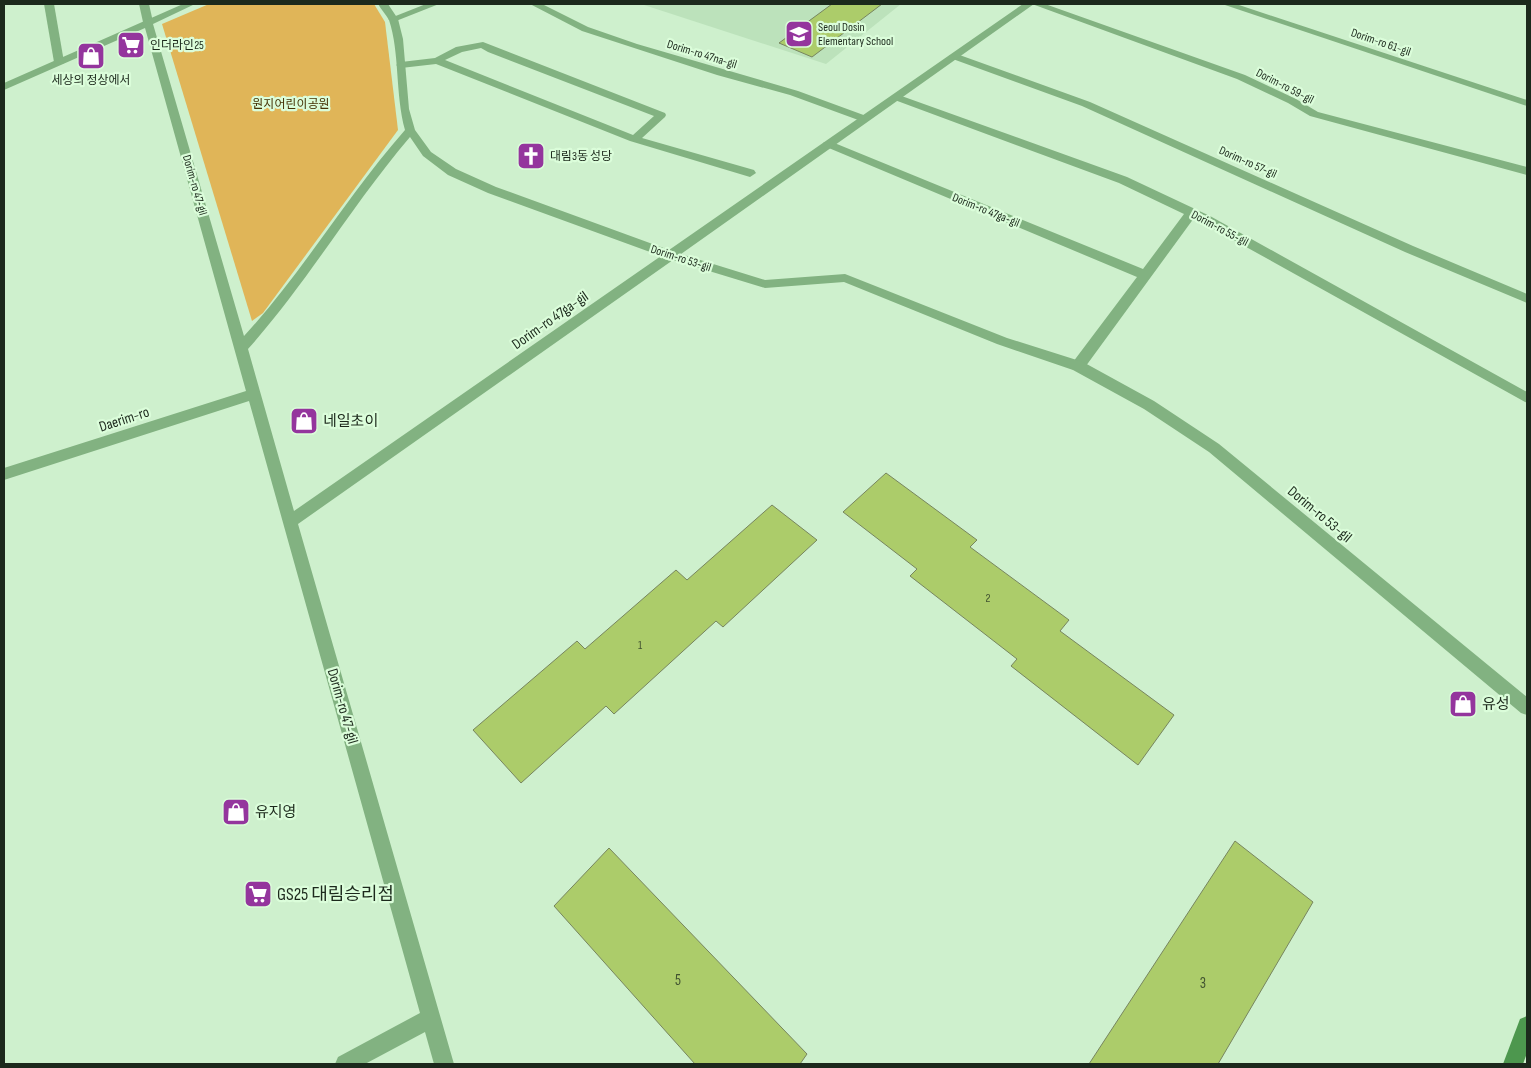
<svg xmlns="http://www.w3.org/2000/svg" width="1531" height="1068" viewBox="0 0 1531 1068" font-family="'Sofia Sans Condensed','Noto Sans KR',sans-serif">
	<rect width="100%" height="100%" fill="#cef0cd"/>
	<polygon fill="#bce2bb" points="641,4 901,4 826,64"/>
	<polygon fill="#e0b558" points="209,4 374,4 385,22 398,130 263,313 252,321 162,24"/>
	<g fill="#accc6a" stroke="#77855f">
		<polygon points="832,4 882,4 812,57 779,43"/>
		<polygon points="886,473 977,540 970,547 1069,620 1060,631 1174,715 1138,765 1011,666 1017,659 910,576 917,569 843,512"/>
		<polygon points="772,505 817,540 723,627 716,621 614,714 606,706 521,783 473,730 577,641 585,649 676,570 687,580"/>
		<polygon points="1235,841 1313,902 1218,1064 1089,1064"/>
		<polygon points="609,848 807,1054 800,1064 695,1064 554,906"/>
	</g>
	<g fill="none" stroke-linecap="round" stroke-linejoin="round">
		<g fill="#82b281" fill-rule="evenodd">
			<polygon points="44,4 54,4 64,62 63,64 55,64 54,62"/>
			<polygon points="139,4 149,4 153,22 151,24 145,24 143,22"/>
			<polygon points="426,4 439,4 396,21 393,22 388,19"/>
			<polygon points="530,4 542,4 588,27 637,44 798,91 869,117 870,119 865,122 861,121 790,95 717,75 582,31"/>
			<polygon points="1032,4 1045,4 1245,75 1296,99 1318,112 1527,167 1527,175 1310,116 1288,103 1237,79"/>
			<path d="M483,42L665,113L666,115L665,117L642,138L754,170L756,173L750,177L630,141L436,64L401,68L396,65L401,62L435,58L456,47ZM481,48L488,52L654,116L633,135L445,60L462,52Z"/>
			<polygon points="954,53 1090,102 1413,246 1527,294 1527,303 1405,252 1082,106 950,58 949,56"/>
			<polygon points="896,94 1127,177 1210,216 1527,392 1527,403 1194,218 1083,370 1073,370 1071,366 1073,362 1137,277 824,146 823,144 824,142 832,142 1143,269 1184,214 1119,183 892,99 891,97"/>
		</g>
		<g fill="#82b281" fill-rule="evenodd">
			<path d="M183,4H195L153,24L244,336C303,272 347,196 405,130C395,94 400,53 389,20C386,15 381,9 378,4H388L398,19L403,39L409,109L415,130L431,152L456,169L496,187L669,250L1023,4H1034L681,254L765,280L845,274L1007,338L1083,362L1154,401L1219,444L1527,697V715L1521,713L1209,452L1144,409L1073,370L997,344L844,282L765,288L673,260L298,524L454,1064H434L425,1032L365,1064H335L338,1057L420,1013L249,401L4,480V468L246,391L145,28L4,90V83ZM410,137L423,156L448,175L488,193L661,256L294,511L248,349C307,283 352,205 410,137Z"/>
			<polygon points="1222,4 1236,4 1527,100 1527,106"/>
		</g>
		<polygon fill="#4d974e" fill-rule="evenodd" points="1527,1016 1527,1053 1523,1064 1503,1064 1520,1019"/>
	</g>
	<defs>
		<symbol id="school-square" viewBox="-11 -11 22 22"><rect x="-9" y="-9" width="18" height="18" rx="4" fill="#94359d" stroke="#dbfdda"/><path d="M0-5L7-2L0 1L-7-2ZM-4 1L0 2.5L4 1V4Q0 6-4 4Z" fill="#fff"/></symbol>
		<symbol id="supermarket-square" viewBox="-11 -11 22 22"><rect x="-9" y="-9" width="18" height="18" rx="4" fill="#94359d" stroke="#dbfdda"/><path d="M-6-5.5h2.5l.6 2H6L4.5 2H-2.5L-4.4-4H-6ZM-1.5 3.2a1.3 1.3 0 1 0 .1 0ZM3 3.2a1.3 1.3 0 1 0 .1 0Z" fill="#fff"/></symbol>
		<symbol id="shop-square" viewBox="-11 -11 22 22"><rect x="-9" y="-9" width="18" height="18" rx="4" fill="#94359d" stroke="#dbfdda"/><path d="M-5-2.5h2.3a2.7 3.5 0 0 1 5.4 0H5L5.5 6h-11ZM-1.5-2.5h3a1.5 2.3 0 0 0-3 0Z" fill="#fff"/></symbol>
		<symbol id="church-square" viewBox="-11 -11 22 22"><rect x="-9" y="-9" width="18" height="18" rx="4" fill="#94359d" stroke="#dbfdda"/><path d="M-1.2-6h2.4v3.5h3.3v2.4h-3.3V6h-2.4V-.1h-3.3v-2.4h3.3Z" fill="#fff"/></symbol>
	</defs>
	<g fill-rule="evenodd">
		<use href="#school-square" x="783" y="18" width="32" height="32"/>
		<use href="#supermarket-square" x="115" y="29" width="32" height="32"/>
		<use href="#shop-square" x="75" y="40" width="32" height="32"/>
		<use href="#church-square" x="515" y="140" width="32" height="32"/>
		<use href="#shop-square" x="288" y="405" width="32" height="32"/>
		<use href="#shop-square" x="1447" y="688" width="32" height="32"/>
		<use href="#shop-square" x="220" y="796" width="32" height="32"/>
		<use href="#supermarket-square" x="242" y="878" width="32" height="32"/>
	</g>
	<g text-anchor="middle" stroke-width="4.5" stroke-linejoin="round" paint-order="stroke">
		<g font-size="12" fill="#1c291c" stroke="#dbfdda" text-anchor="start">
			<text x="818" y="31">Seoul Dosin<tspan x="818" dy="14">Elementary School</tspan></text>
			<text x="150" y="49">인더라인25</text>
			<text x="91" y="84" text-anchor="middle">세상의 정상에서</text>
			<text x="550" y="160">대림3동 성당</text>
		</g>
		<g font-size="12" fill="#1c291c" stroke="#dbfdda">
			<text transform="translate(1381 42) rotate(19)" y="4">Dorim-ro 61-gil</text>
			<text transform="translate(702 54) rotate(17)" y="4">Dorim-ro 47na-gil</text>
			<text transform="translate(1285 86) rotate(27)" y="4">Dorim-ro 59-gil</text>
			<text transform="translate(1248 162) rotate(24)" y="4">Dorim-ro 57-gil</text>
			<text transform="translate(195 185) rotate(74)" y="4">Dorim-ro 47-gil</text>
			<text transform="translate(986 210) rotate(22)" y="4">Dorim-ro 47ga-gil</text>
			<text transform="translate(1220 228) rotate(28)" y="4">Dorim-ro 55-gil</text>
			<text transform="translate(681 258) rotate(18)" y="4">Dorim-ro 53-gil</text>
		</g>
		<g font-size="12" fill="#453205" stroke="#dbfdda">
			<text x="291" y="108">원지어린이공원</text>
		</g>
		<g font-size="12" fill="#405230">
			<text x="988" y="602">2</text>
			<text x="640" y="649">1</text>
		</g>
		<g font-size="15" fill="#1c291c" stroke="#dbfdda">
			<text transform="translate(550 320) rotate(-35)" y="5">Dorim-ro 47ga-gil</text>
			<text transform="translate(124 419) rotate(-18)" y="5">Daerim-ro</text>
			<text transform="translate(1320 514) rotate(40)" y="5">Dorim-ro 53-gil</text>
			<text transform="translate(343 706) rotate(74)" y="5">Dorim-ro 47-gil</text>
		</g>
		<g font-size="15" fill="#1c291c" stroke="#dbfdda" text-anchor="start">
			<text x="323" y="426">네일초이</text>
			<text x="1482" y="709">유성</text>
			<text x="255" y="817">유지영</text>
		</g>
		<g font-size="15" fill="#405230">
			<text x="678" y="985">5</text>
			<text x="1203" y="988">3</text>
		</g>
		<g font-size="18" fill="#1c291c" stroke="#dbfdda" text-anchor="start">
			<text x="277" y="900">GS25 대림승리점</text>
		</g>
	</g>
	<rect width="1531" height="1068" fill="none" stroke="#1c291c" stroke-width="10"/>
</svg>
